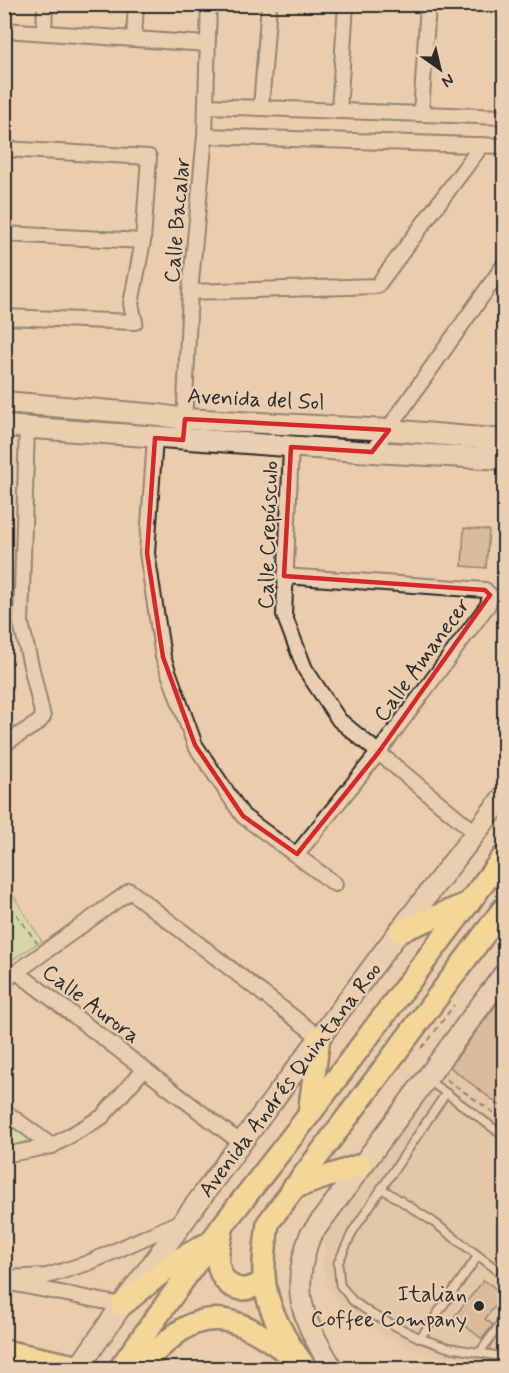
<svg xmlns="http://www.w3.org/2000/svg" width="509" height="1373" viewBox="0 0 509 1373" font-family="Mynerve,sans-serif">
	<rect width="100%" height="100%" fill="#ebcdad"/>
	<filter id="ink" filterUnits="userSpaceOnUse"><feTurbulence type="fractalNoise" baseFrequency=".0167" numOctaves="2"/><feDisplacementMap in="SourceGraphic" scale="12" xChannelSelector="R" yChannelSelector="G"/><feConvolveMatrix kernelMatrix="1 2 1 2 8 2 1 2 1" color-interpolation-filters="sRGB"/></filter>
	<g filter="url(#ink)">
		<polygon fill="#dcbe9f" points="504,989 504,1368 483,1368 408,1349 360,1321 340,1306 328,1289 323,1266 325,1235 375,1158"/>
		<g fill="#bde29c" stroke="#748664" stroke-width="1.5">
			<polygon points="4,881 42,941 5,964 4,964"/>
			<polygon points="4,1120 31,1140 5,1148"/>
		</g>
		<g fill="#c5a585" stroke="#2b2b2b" stroke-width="1.5">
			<polygon points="464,528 489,530 486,568 462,566"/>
			<polygon points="504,994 504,1109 450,1067"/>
			<polygon points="484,1280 504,1295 485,1319 493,1325 482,1339 454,1317"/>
		</g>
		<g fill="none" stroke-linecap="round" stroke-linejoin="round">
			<defs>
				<g id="lane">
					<polyline points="429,1081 446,1093"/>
					<polyline points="504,1136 446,1093 353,1231 338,1263 340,1285 353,1301 373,1315 420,1338 446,1347 504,1357"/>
					<polyline points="381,1188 432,1221 504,1275"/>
					<polyline points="420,1338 478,1256"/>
					<polyline points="480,1352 504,1319"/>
				</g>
				<g id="street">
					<polyline points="4,30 207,44"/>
					<polyline points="44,32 45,4"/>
					<polyline points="134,39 136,4"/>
					<polyline points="206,106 504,117"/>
					<polyline points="261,108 269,4"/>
					<polyline points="339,111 346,4"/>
					<polyline points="421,114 428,4"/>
					<polyline points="205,136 504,146"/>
					<polyline points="4,149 149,157 143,241 131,304 135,322 4,317"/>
					<polyline points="4,234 143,241"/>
					<polyline points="190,292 377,286 482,145"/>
					<polyline points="184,426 190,292 205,136 209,4"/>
					<polyline points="155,438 147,553 163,657 195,745 243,816 335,884"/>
					<polyline points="291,447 284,615 305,669 339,720 477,834"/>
					<polyline points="372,452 504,265"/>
					<polyline points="284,576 485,590 490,595 488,605 378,753 297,854"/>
					<polyline points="4,744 38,723 43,717 21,623 27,427"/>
					<polyline points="18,973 241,1143"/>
					<polyline points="4,981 130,891 319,1037"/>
					<polyline points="4,1111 52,1146"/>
					<polyline points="4,1155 52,1146 102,1117 144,1069"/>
					<polyline points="4,1278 47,1276 88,1263 182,1221"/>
					<polyline points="10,1283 122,1305"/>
				</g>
				<g id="secondary">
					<polyline points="4,402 159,415 185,419 389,430 504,440"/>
					<polyline points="4,426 372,452 504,459"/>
					<polyline points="79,1367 122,1305 241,1143 395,937 504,796"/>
					<path d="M332,1368C303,1319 289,1293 310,1236L504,974"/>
				</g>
				<g id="primary">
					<polyline points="400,931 469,903"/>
					<polyline points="309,1114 319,1037"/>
					<polyline points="293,1188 361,1165"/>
					<path d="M222,1229C221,1239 216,1253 218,1263C222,1289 245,1297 264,1280"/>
					<polyline points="122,1305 176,1261 205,1245"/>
					<polyline points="4,1351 86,1368"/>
					<polyline points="120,1368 223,1225 309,1115 504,856"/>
					<path d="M133,1368C152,1358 166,1339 185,1328C225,1304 263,1336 295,1358"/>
					<path d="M306,1368C287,1344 265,1307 264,1275C263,1258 266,1240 268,1223L504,908"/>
				</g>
			</defs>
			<use href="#lane" stroke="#2b2b2b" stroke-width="11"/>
			<use href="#street" stroke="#2b2b2b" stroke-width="18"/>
			<use href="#secondary" stroke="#2b2b2b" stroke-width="24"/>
			<use href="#primary" stroke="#2b2b2b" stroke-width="26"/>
			<g stroke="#2b2b2b" stroke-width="2" stroke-dasharray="6 4.5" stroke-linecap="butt">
				<polyline points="4,897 37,943"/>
				<polyline points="4,911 9,904"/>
				<polyline points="421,1048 428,1041 454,1005"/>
				<polyline points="446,1079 504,1120"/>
			</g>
			<use href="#lane" stroke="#ebcfb2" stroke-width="7"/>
			<use href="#street" stroke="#ebcfb2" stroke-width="14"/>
			<use href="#secondary" stroke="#ebcfb2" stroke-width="20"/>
			<use href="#primary" stroke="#fedf80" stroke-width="21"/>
		</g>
	</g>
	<path d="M0 0H509V1373H0ZM185,419L389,430L372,452L291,447L284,576L485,590L490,595L378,753L297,854L243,816L195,745L163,657L147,553L155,438L183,440Z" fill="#ebcdad" fill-opacity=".55" fill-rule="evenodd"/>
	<path fill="none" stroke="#d62828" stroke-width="4.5" stroke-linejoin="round" d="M185,419L389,430L372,452L291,447L284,576L485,590L490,595L378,753L297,854L243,816L195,745L163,657L147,553L155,438L183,440Z"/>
	<circle fill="#2b2b2b" stroke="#ebcfb2" stroke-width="2" cx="479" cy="1306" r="6"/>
	<g text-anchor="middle" stroke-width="4.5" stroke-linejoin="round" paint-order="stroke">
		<g font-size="22" fill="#2b2b2b" stroke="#ebcfb2">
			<text transform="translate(176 220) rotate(-85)" y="8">Calle Bacalar</text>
			<text transform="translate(256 398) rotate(3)" y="8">Avenida del Sol</text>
			<text transform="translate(267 535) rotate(-88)" y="8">Calle Crepúsculo</text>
			<text transform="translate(421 659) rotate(-54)" y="8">Calle Amanecer</text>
			<text transform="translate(92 1003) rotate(37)" y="8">Calle Aurora</text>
			<text transform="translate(289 1079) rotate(-53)" y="8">Avenida Andrés Quintana Roo</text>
		</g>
		<g font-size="22" fill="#2b2b2b" stroke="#ebcfb2" text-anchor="end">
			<text x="467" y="1301">Italian<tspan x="467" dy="25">Coffee Company</tspan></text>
		</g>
	</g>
	<rect width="509" height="1373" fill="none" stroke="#ebcfb2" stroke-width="24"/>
	<rect x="12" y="12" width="485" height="1349" fill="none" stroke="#2b2b2b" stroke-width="2" filter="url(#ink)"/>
	<g transform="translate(440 69) rotate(146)" stroke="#ebcfb2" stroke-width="4.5" paint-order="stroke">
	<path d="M0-4.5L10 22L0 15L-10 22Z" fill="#2b2b2b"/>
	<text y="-9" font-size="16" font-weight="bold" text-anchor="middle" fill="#2b2b2b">N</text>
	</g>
</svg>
